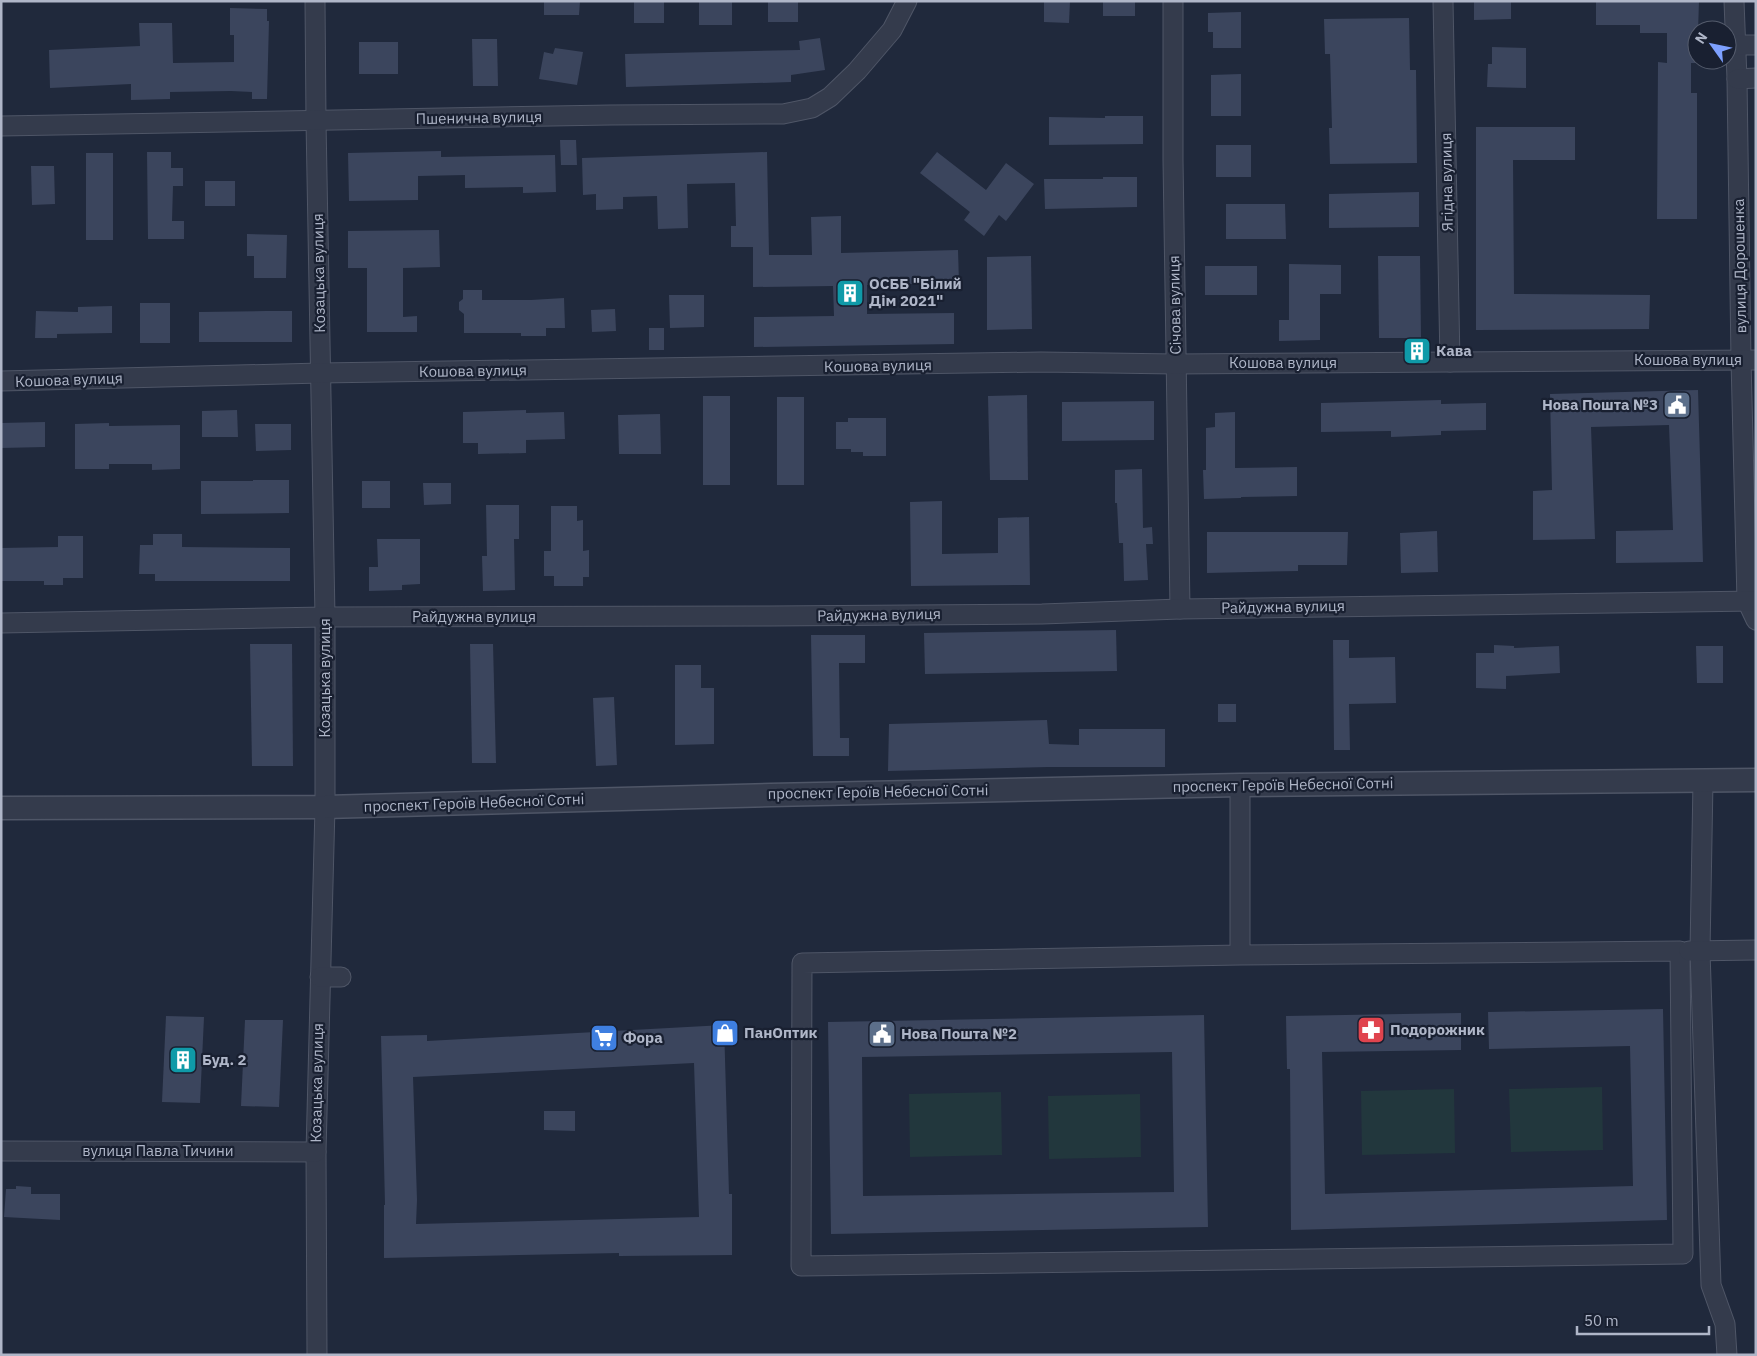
<svg xmlns="http://www.w3.org/2000/svg" width="1757" height="1356" viewBox="0 0 1757 1356" font-family="'IBM Plex Sans',sans-serif">
	<rect width="100%" height="100%" fill="#20293c"/>
	<g fill="#22373d">
		<polygon points="1602,1087 1603,1150 1511,1152 1509,1089"/>
		<polygon points="1454,1089 1455,1153 1362,1155 1361,1091"/>
		<polygon points="1001,1092 1002,1155 910,1157 909,1094"/>
		<polygon points="1140,1094 1141,1157 1049,1159 1048,1096"/>
	</g>
	<g fill="#3b455d" fill-rule="evenodd">
		<polygon points="544,1 580,1 579,15 544,15"/>
		<polygon points="732,1 732,25 699,25 699,2"/>
		<rect x="768" y="1" width="30" height="21"/>
		<polygon points="1044,1 1070,1 1069,23 1044,22"/>
		<rect x="1103" y="1" width="32" height="15"/>
		<polygon points="1474,1 1511,1 1511,19 1474,20"/>
		<polygon points="1596,1 1699,1 1697,63 1691,63 1691,93 1697,93 1697,219 1657,219 1658,62 1667,63 1667,33 1640,33 1640,25 1596,25"/>
		<rect x="634" y="2" width="30" height="21"/>
		<polygon points="230,8 267,9 267,21 269,21 267,99 252,99 252,92 231,91 170,92 170,99 131,100 131,84 50,88 49,50 140,46 139,23 172,23 173,63 234,62 234,35 230,35"/>
		<polygon points="1241,12 1241,48 1213,48 1213,32 1208,32 1208,13"/>
		<polygon points="1409,18 1410,70 1416,70 1417,163 1330,164 1329,128 1332,128 1330,54 1325,54 1324,19"/>
		<polygon points="820,38 825,70 791,75 791,82 626,87 625,54 800,50 799,41"/>
		<polygon points="472,39 497,39 498,86 473,86"/>
		<rect x="359" y="42" width="39" height="32"/>
		<polygon points="1492,47 1526,48 1526,88 1487,87 1488,64 1492,64"/>
		<polygon points="555,48 583,52 577,85 539,79 544,52 553,54"/>
		<polygon points="1241,74 1241,116 1211,116 1211,75"/>
		<polygon points="1105,116 1143,116 1143,144 1049,145 1049,117 1105,118"/>
		<polygon points="1476,127 1575,127 1575,160 1513,160 1514,294 1650,295 1649,329 1476,330"/>
		<polygon points="560,140 576,140 577,165 561,165"/>
		<rect x="1216" y="145" width="35" height="32"/>
		<polygon points="441,151 441,157 555,155 556,192 523,193 523,187 465,188 465,175 418,176 418,200 349,201 348,153"/>
		<polygon points="147,152 171,152 171,168 183,168 183,186 173,186 172,221 184,221 184,239 148,239"/>
		<polygon points="767,152 769,255 812,255 811,217 841,216 841,253 958,250 959,283 867,285 867,314 954,313 954,344 754,347 754,317 834,316 833,286 753,287 753,247 731,247 731,226 736,226 735,183 687,184 688,228 658,229 657,196 623,197 623,209 596,210 596,194 583,195 582,158"/>
		<polygon points="937,152 986,190 1006,163 1034,184 1006,221 999,215 984,236 964,220 970,212 920,173"/>
		<rect x="86" y="153" width="27" height="87"/>
		<polygon points="31,166 54,166 55,204 32,205"/>
		<polygon points="1103,177 1137,177 1137,207 1045,209 1044,179 1103,179"/>
		<rect x="205" y="181" width="30" height="25"/>
		<polygon points="1419,192 1419,227 1329,228 1329,194"/>
		<polygon points="1226,204 1285,204 1286,239 1226,239"/>
		<polygon points="439,230 440,267 403,268 403,317 417,316 417,332 367,332 367,268 348,268 348,231"/>
		<polygon points="247,234 287,235 286,278 254,278 254,256 247,256"/>
		<polygon points="1031,256 1032,329 987,330 987,257"/>
		<polygon points="1378,256 1420,256 1421,338 1379,338"/>
		<polygon points="1289,264 1341,265 1341,294 1320,294 1320,340 1279,341 1279,320 1289,320"/>
		<rect x="1205" y="266" width="52" height="29"/>
		<polygon points="463,290 482,290 482,300 531,300 564,298 565,328 546,328 546,336 521,336 521,333 464,333 464,314 459,310 459,302 463,299"/>
		<polygon points="669,295 704,295 704,327 670,328"/>
		<rect x="140" y="303" width="30" height="40"/>
		<polygon points="112,306 112,333 57,334 57,338 35,338 36,311 78,312 78,307"/>
		<polygon points="615,309 616,331 592,332 591,310"/>
		<polygon points="266,311 292,311 292,342 199,342 199,312"/>
		<rect x="649" y="328" width="15" height="22"/>
		<polygon points="1698,390 1703,562 1616,563 1616,531 1673,530 1669,425 1591,427 1595,539 1533,540 1533,491 1552,490 1550,394"/>
		<polygon points="1027,395 1028,480 990,480 988,396"/>
		<rect x="703" y="396" width="27" height="89"/>
		<rect x="777" y="397" width="27" height="88"/>
		<polygon points="1441,400 1441,404 1486,403 1486,430 1441,431 1441,435 1391,437 1391,431 1321,432 1321,403"/>
		<polygon points="1154,401 1154,440 1062,441 1062,402"/>
		<polygon points="237,410 238,437 202,437 202,411"/>
		<polygon points="526,410 526,413 564,412 565,439 526,440 526,453 478,454 478,443 463,443 463,412"/>
		<polygon points="1235,412 1235,468 1297,467 1297,496 1241,497 1241,498 1204,499 1203,470 1206,470 1206,428 1215,427 1215,413"/>
		<polygon points="660,414 661,454 619,454 618,415"/>
		<polygon points="848,418 886,418 886,456 863,456 863,452 851,452 851,449 836,449 836,422 848,422"/>
		<polygon points="45,422 45,447 1,448 1,423"/>
		<polygon points="109,423 109,426 180,425 180,469 152,470 152,464 109,464 109,469 75,469 75,424"/>
		<polygon points="255,424 291,424 291,450 256,451"/>
		<polygon points="1142,469 1143,528 1152,527 1153,544 1146,544 1148,580 1124,581 1123,543 1119,543 1117,503 1115,503 1115,470"/>
		<polygon points="253,480 289,480 289,513 201,514 201,481 253,481"/>
		<rect x="362" y="481" width="28" height="27"/>
		<polygon points="423,483 451,483 451,504 424,505"/>
		<polygon points="942,501 942,554 998,553 998,518 1029,517 1030,585 911,586 910,502"/>
		<polygon points="486,505 519,505 519,539 514,539 515,590 483,591 482,556 487,556"/>
		<polygon points="551,506 577,506 577,521 583,520 583,551 589,550 589,577 583,577 583,586 554,586 554,576 544,576 544,551 551,551"/>
		<polygon points="1437,531 1438,572 1401,573 1400,533"/>
		<polygon points="1207,532 1348,532 1347,565 1298,565 1298,571 1207,573"/>
		<polygon points="153,534 182,534 182,547 290,548 290,581 155,581 155,574 139,574 140,545 153,545"/>
		<polygon points="58,536 83,536 83,578 63,578 63,585 44,585 44,581 1,581 1,548 58,547"/>
		<polygon points="377,539 420,539 420,584 402,585 402,590 369,591 369,567 378,567"/>
		<polygon points="1116,630 1117,671 925,674 924,633"/>
		<polygon points="811,635 865,635 865,663 839,663 840,738 849,738 849,756 813,756"/>
		<polygon points="1333,640 1349,640 1349,658 1395,657 1396,703 1349,704 1350,750 1334,750"/>
		<polygon points="250,644 292,644 293,766 252,766"/>
		<polygon points="470,644 493,644 496,763 472,763"/>
		<polygon points="1494,645 1514,646 1514,648 1559,646 1560,673 1506,676 1506,689 1476,688 1476,653 1494,653"/>
		<polygon points="1696,646 1723,646 1723,683 1697,683"/>
		<polygon points="675,665 701,665 701,688 714,688 714,744 675,745"/>
		<polygon points="614,697 617,765 596,766 593,698"/>
		<rect x="1218" y="704" width="18" height="18"/>
		<polygon points="1047,720 1049,744 1079,745 1079,729 1165,729 1165,767 1048,767 888,771 889,724"/>
		<polygon points="1663,1009 1667,1220 1291,1230 1290,1069 1287,1069 1286,1016 1461,1013 1461,1050 1322,1052 1325,1194 1633,1186 1630,1046 1489,1049 1488,1012"/>
		<path d="M1204,1015L1208,1227L831,1234L828,1022ZM1172,1052L1174,1192L863,1196L862,1057Z"/>
		<polygon points="166,1016 204,1017 200,1103 162,1102"/>
		<polygon points="245,1020 283,1020 279,1107 241,1106"/>
		<path d="M724,1025L729,1194H732V1255L619,1256V1253L384,1258V1205H385L381,1036L427,1035V1041ZM694,1063L699,1217L416,1224L417,1200L413,1077Z"/>
		<polygon points="544,1111 575,1111 575,1131 544,1130"/>
		<polygon points="16,1186 31,1187 31,1194 60,1194 60,1220 4,1217 6,1189 16,1189"/>
	</g>
	<g fill="none" stroke-linecap="round" stroke-linejoin="round">
		<defs>
			<g id="minor">
				<polyline points="315,1 316,121 325,617 325,807 316,1152 317,1355"/>
				<polyline points="1173,1 1173,160 1180,609"/>
				<polyline points="1443,1 1450,362"/>
				<polyline points="1734,1 1737,79 1741,360 1747,601 1756,620"/>
				<polyline points="1736,45 1756,45"/>
				<polyline points="1737,79 1756,78"/>
				<polyline points="1,126 610,115 783,114 812,108 830,97 857,71 892,30 907,1"/>
				<polyline points="1,381 321,373 1041,362 1175,364 1756,360"/>
				<polyline points="1,623 325,617 770,616 1042,614 1180,609 1756,601"/>
				<polyline points="1703,781 1700,951 1711,1285 1725,1324 1727,1355"/>
				<polyline points="1240,785 1240,955 1680,951 1683,1254 801,1266 802,963 1240,955"/>
				<polyline points="1689,951 1756,950"/>
				<polyline points="320,977 341,977"/>
				<polyline points="1,1151 316,1152"/>
			</g>
			<polyline id="tertiary" points="1,808 325,807 771,795 1240,785 1756,780"/>
		</defs>
		<use href="#minor" stroke="#4f5667" stroke-width="21"/>
		<use href="#tertiary" stroke="#4f5667" stroke-width="25"/>
		<use href="#minor" stroke="#343b4c" stroke-width="19"/>
		<use href="#tertiary" stroke="#343b4c" stroke-width="22"/>
	</g>
	<defs>
		<symbol id="building-square" viewBox="-11 -11 22 22"><rect x="-9" y="-9" width="18" height="18" rx="4" fill="#0f9aa8" stroke="#192031"/><path d="M-4-6H4V6H1V3H-1V6H-4ZM-2.5-4.3h1.7v1.8h-1.7ZM.8-4.3h1.7v1.8H.8ZM-2.5-1h1.7V.8h-1.7ZM.8-1h1.7V.8H.8Z" fill="#fff"/></symbol>
		<symbol id="civic-square" viewBox="-11 -11 22 22"><rect x="-9" y="-9" width="18" height="18" rx="4" fill="#5c6f8a" stroke="#192031"/><path d="M-.6-6.5H3V-4.5H.6V-3L4-1V1h2V6H-6V1h2V-1L-.6-3ZM-1.2 2.5V6h2.4V2.5Z" fill="#fff"/></symbol>
		<symbol id="pharmacy-square" viewBox="-11 -11 22 22"><rect x="-9" y="-9" width="18" height="18" rx="4" fill="#e0444e" stroke="#192031"/><path d="M-2-6h4v4h4v4h-4v4h-4v-4h-4v-4h4Z" fill="#fff"/></symbol>
		<symbol id="shop-square" viewBox="-11 -11 22 22"><rect x="-9" y="-9" width="18" height="18" rx="4" fill="#3f7fe0" stroke="#192031"/><path d="M-5-2.5h2.3a2.7 3.5 0 0 1 5.4 0H5L5.5 6h-11ZM-1.5-2.5h3a1.5 2.3 0 0 0-3 0Z" fill="#fff"/></symbol>
		<symbol id="supermarket-square" viewBox="-11 -11 22 22"><rect x="-9" y="-9" width="18" height="18" rx="4" fill="#3f7fe0" stroke="#192031"/><path d="M-6-5.5h2.5l.6 2H6L4.5 2H-2.5L-4.4-4H-6ZM-1.5 3.2a1.3 1.3 0 1 0 .1 0ZM3 3.2a1.3 1.3 0 1 0 .1 0Z" fill="#fff"/></symbol>
	</defs>
	<g fill-rule="evenodd">
		<use href="#building-square" x="834" y="277" width="32" height="32"/>
		<use href="#building-square" x="1401" y="335" width="32" height="32"/>
		<use href="#civic-square" x="1661" y="389" width="32" height="32"/>
		<use href="#pharmacy-square" x="1355" y="1014" width="32" height="32"/>
		<use href="#shop-square" x="709" y="1017" width="32" height="32"/>
		<use href="#civic-square" x="866" y="1018" width="32" height="32"/>
		<use href="#supermarket-square" x="588" y="1022" width="32" height="32"/>
		<use href="#building-square" x="167" y="1044" width="32" height="32"/>
	</g>
	<g text-anchor="middle" stroke-width="4.5" stroke-linejoin="round" paint-order="stroke">
		<g font-size="15" fill="#afb6c8" stroke="#192031">
			<text transform="translate(479 118) rotate(-1)" y="5">Пшенична вулиця</text>
			<text transform="translate(1447 182) rotate(-91)" y="5">Ягідна вулиця</text>
			<text transform="translate(1740 266) rotate(-91)" y="5">вулиця Дорошенка</text>
			<text transform="translate(319 273) rotate(-91)" y="5">Козацька вулиця</text>
			<text transform="translate(1175 305) rotate(-91)" y="5">Січова вулиця</text>
			<text x="1688" y="365">Кошова вулиця</text>
			<text x="1283" y="368">Кошова вулиця</text>
			<text transform="translate(878 366) rotate(-1)" y="5">Кошова вулиця</text>
			<text transform="translate(473 371) rotate(-1)" y="5">Кошова вулиця</text>
			<text transform="translate(69 380) rotate(-2)" y="5">Кошова вулиця</text>
			<text transform="translate(1283 607) rotate(-1)" y="5">Райдужна вулиця</text>
			<text transform="translate(879 615) rotate(-1)" y="5">Райдужна вулиця</text>
			<text x="474" y="622">Райдужна вулиця</text>
			<text transform="translate(325 678) rotate(-90)" y="5">Козацька вулиця</text>
			<text transform="translate(1283 785) rotate(-1)" y="5">проспект Героїв Небесної Сотні</text>
			<text transform="translate(878 792) rotate(-1)" y="5">проспект Героїв Небесної Сотні</text>
			<text transform="translate(474 803) rotate(-2)" y="5">проспект Героїв Небесної Сотні</text>
			<text transform="translate(317 1083) rotate(-89)" y="5">Козацька вулиця</text>
			<text x="158" y="1156">вулиця Павла Тичини</text>
		</g>
		<g font-size="15" font-weight="bold" fill="#afb6c8" stroke="#192031" text-anchor="start">
			<text x="869" y="289">ОСББ "Білий<tspan x="869" dy="17">Дім 2021"</tspan></text>
			<text x="1436" y="356">Кава</text>
			<text x="1658" y="410" text-anchor="end">Нова Пошта №3</text>
			<text x="1390" y="1035">Подорожник</text>
			<text x="744" y="1038">ПанОптик</text>
			<text x="901" y="1039">Нова Пошта №2</text>
			<text x="623" y="1043">Фора</text>
			<text x="202" y="1065">Буд. 2</text>
		</g>
	</g>
	<rect width="1757" height="1356" fill="none" stroke="#afb6c8" stroke-width="5"/>
	<g transform="translate(1712 45) rotate(303)"><circle r="24" fill="#192031" stroke="#555c6d"/>
	<path d="M0-4L9 19L0 12L-9 19Z" fill="#7da0ff"/>
	<text y="-8" font-size="14" font-weight="bold" text-anchor="middle" fill="#afb6c8">N</text>
	</g>
	<path d="M1577 1326v8h132v-8" fill="none" stroke="#afb6c8" stroke-width="2.5"/>
	<text x="1584" y="1326" font-size="15" fill="#afb6c8" stroke="#192031" stroke-width="4" paint-order="stroke">50 m</text>
</svg>
